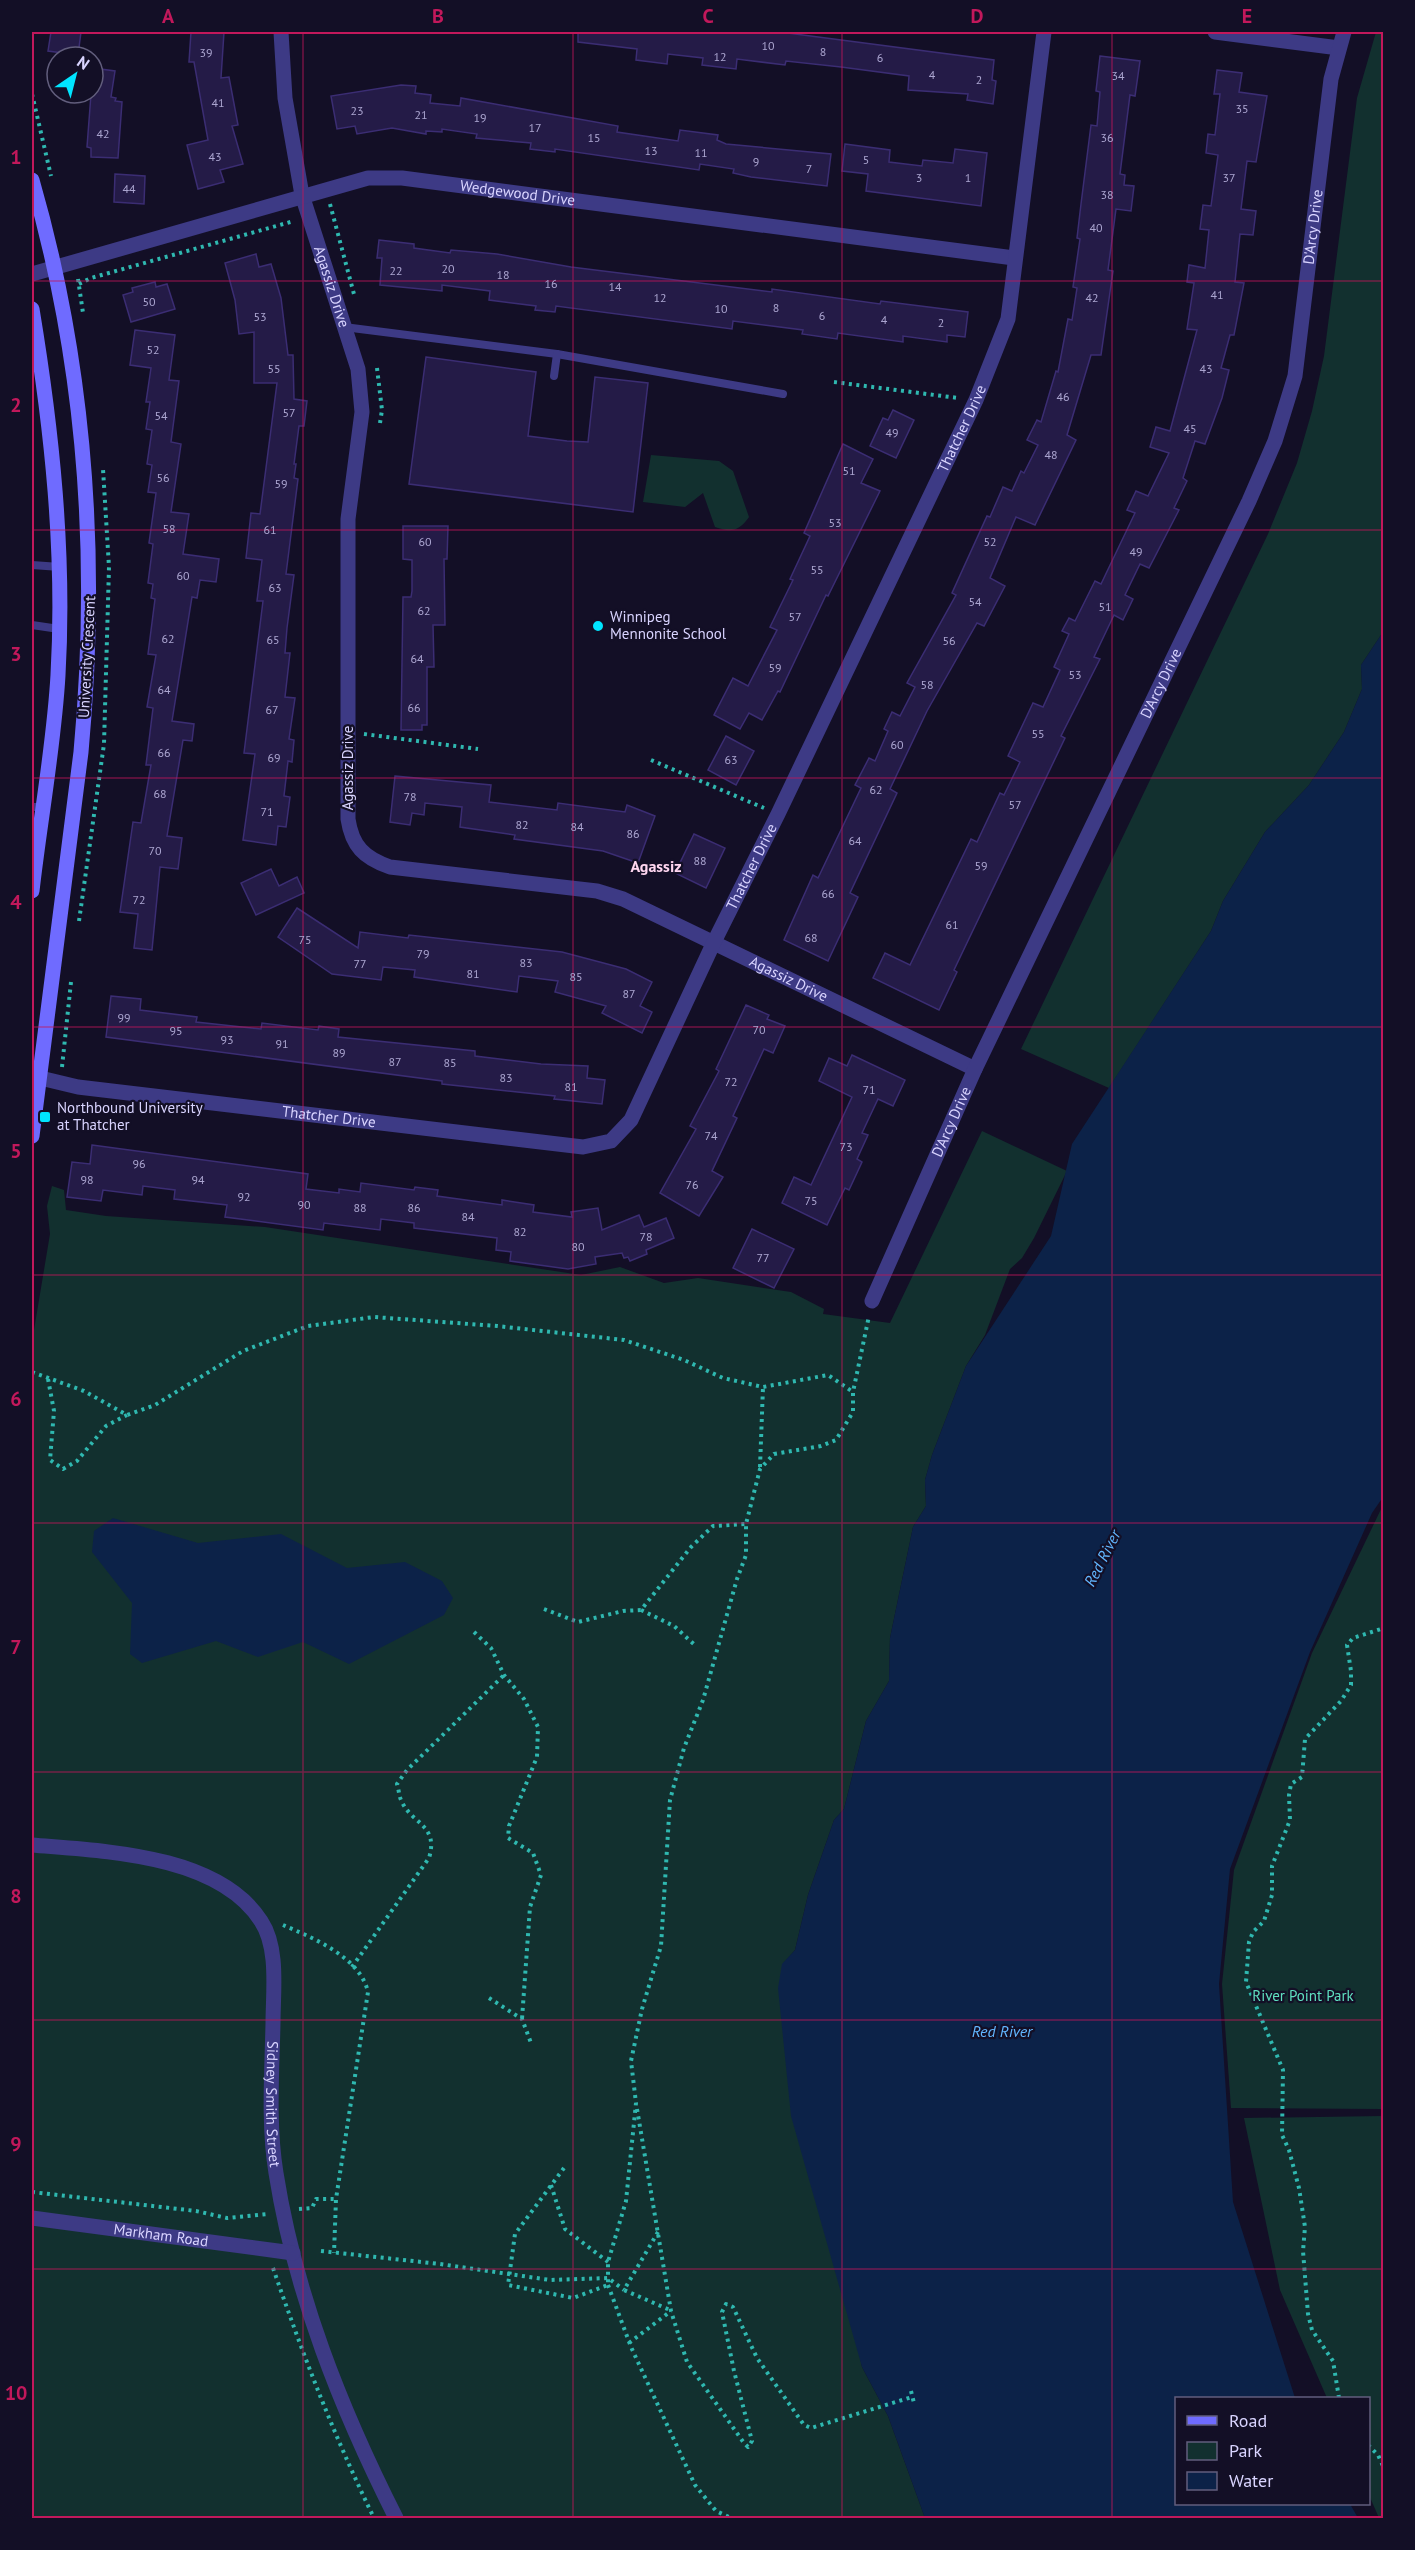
<svg xmlns="http://www.w3.org/2000/svg" width="1415" height="2550" viewBox="0 0 1415 2550" font-family="'PT Sans',sans-serif">
	<rect width="100%" height="100%" fill="#130f26"/>
	<g fill="#12302f">
		<polygon points="1376,32 1383,32 1383,632 1361,665 1362,689 1344,732 1309,785 1265,832 1223,901 1211,931 1109,1088 1021,1049 1268,534 1297,463 1312,411 1324,356 1357,98"/>
		<path d="M651,455L719,461L733,471L749,517C739,531 731,533 715,527L703,493L685,507L643,502Z"/>
		<polygon points="982,1131 1067,1171 1034,1238 1022,1258 1010,1269 985,1335 966,1366 932,1455 925,1480 926,1506 913,1527 890,1638 889,1681 866,1721 844,1809 834,1820 808,1895 795,1950 783,1964 862,2367 888,2416 925,2518 32,2518 32,1342 50,1234 47,1206 52,1186 64,1190 66,1210 106,1216 265,1227 581,1275 620,1267 664,1283 698,1278 791,1292 824,1309 823,1314 890,1323"/>
		<polygon points="1383,1505 1383,2109 1231,2108 1222,1984 1234,1870 1312,1653"/>
		<polygon points="1383,2116 1384,2518 1379,2518 1369,2495 1368,2398 1327,2398 1280,2290 1244,2118"/>
	</g>
	<g fill="#0c2248">
		<polygon points="1383,632 1383,1497 1372,1513 1310,1652 1230,1869 1219,1984 1233,2202 1295,2398 1176,2398 1176,2504 1350,2504 1358,2518 925,2518 888,2416 862,2367 791,2116 778,1988 782,1964 795,1950 808,1895 834,1820 844,1809 866,1721 889,1681 890,1638 913,1527 926,1506 925,1480 932,1455 966,1366 1051,1236 1072,1144 1211,931 1223,901 1265,832 1309,785 1344,732 1362,689 1361,665"/>
		<polygon points="113,1518 198,1543 281,1534 347,1568 405,1562 442,1581 453,1598 444,1615 349,1664 303,1642 258,1657 216,1641 142,1663 130,1654 132,1603 92,1552 94,1531"/>
	</g>
	<g fill="#241b47" stroke="#3b2d73" stroke-width="1.5">
		<polygon points="51,32 81,32 78,55 48,51"/>
		<polygon points="191,32 224,32 221,78 229,77 238,125 232,126 243,164 220,170 224,182 198,189 187,145 208,140 194,62 189,62"/>
		<polygon points="578,32 780,32 994,60 992,80 996,81 993,104 967,100 968,94 908,90 909,76 841,67 786,61 785,65 737,59 736,69 702,65 703,58 668,54 667,64 636,60 637,49 578,42"/>
		<polygon points="1100,56 1140,61 1135,96 1130,95 1120,174 1125,175 1124,185 1134,186 1131,211 1116,209 1108,270 1113,271 1101,355 1091,355 1067,435 1076,440 1035,525 1016,517 990,578 1005,586 984,626 977,623 927,711 890,789 897,793 850,893 858,897 828,961 784,940 813,875 818,878 861,788 855,785 869,758 875,761 888,731 884,729 892,712 900,716 915,687 907,683 956,595 952,593 987,516 990,517 1003,487 1012,491 1021,471 1024,473 1038,445 1027,440 1037,420 1041,422 1056,371 1058,372 1068,319 1072,320 1077,288 1073,287 1080,239 1077,238 1081,204 1091,125 1097,126 1100,92 1096,91"/>
		<polygon points="93,68 115,71 111,97 116,98 115,101 122,102 118,158 91,157 91,148 87,147"/>
		<polygon points="1217,70 1242,73 1239,92 1267,96 1256,162 1247,161 1241,209 1256,211 1253,235 1240,234 1235,282 1244,283 1234,335 1230,335 1221,368 1229,370 1222,398 1205,444 1195,441 1183,478 1187,481 1174,508 1179,510 1149,568 1140,564 1125,595 1133,599 1123,620 1114,615 1094,657 1100,659 1061,736 1065,738 954,970 957,972 939,1010 873,978 885,953 910,965 971,839 977,842 1000,793 1004,795 1020,762 1008,756 1033,703 1043,707 1060,670 1054,667 1069,634 1062,631 1069,618 1075,621 1095,581 1101,584 1135,513 1127,510 1136,491 1148,496 1169,453 1150,447 1156,427 1170,431 1197,330 1187,329 1194,283 1187,282 1189,265 1205,268 1209,230 1200,229 1203,205 1211,206 1218,155 1206,153 1208,134 1215,135 1220,94 1214,94"/>
		<polygon points="401,85 416,86 415,93 431,95 430,103 460,106 461,98 618,126 617,132 678,141 680,130 718,135 717,140 726,144 831,154 827,186 751,177 733,173 734,169 700,164 699,170 555,149 555,152 530,149 531,143 476,138 477,134 442,129 442,132 426,131 426,134 392,128 357,134 355,126 337,129 331,96"/>
		<polygon points="845,144 890,150 889,162 922,166 923,160 953,163 955,149 987,153 981,206 866,191 868,174 842,171"/>
		<polygon points="115,174 145,176 144,204 114,202"/>
		<polygon points="379,240 414,244 414,248 450,253 451,250 497,254 571,267 772,292 772,289 880,304 881,301 968,312 965,337 947,335 947,342 903,336 903,342 838,333 837,339 802,334 803,330 733,321 732,329 556,306 555,312 535,310 536,306 489,300 490,291 442,285 442,291 380,285 382,258 377,258"/>
		<polygon points="256,254 259,267 271,264 281,298 288,355 293,355 294,399 307,401 304,426 299,426 294,464 296,464 294,478 298,479 286,574 294,575 287,628 285,653 290,653 285,697 295,698 289,739 294,740 292,762 288,761 284,796 290,797 286,827 278,826 276,845 243,840 255,754 244,753 263,601 257,601 262,560 246,558 251,513 260,514 277,383 254,383 254,332 239,334 235,300 225,263"/>
		<polygon points="155,282 156,287 167,284 175,309 131,322 123,295 133,292 132,288"/>
		<polygon points="135,330 175,335 169,380 179,381 171,442 181,444 171,512 189,514 183,554 219,559 216,582 200,580 197,598 192,597 172,721 194,724 192,741 183,740 167,836 182,838 178,869 160,867 152,950 134,948 138,914 120,912 133,822 141,823 151,765 146,765 153,708 147,707 156,655 148,654 155,599 151,598 153,584 148,583 153,544 149,543 156,493 148,492 152,465 147,464 152,430 146,429 150,402 146,402 151,368 130,365"/>
		<polygon points="426,357 536,372 528,436 567,441 588,442 595,377 648,383 633,512 409,484"/>
		<polygon points="893,410 914,420 896,458 870,446 883,418 888,420"/>
		<polygon points="843,444 873,459 861,483 880,491 828,596 826,595 780,692 778,691 762,720 749,713 740,729 714,715 733,678 748,686 777,630 770,627 793,580 790,579 810,536 804,533"/>
		<polygon points="403,526 448,526 447,559 444,559 445,625 433,625 434,667 427,667 427,725 422,725 422,730 401,730 403,597 411,597 412,591 412,560 403,559"/>
		<polygon points="726,736 754,751 736,785 708,770"/>
		<polygon points="395,776 491,785 489,802 557,810 558,803 625,812 627,805 655,816 638,863 603,851 514,839 515,835 460,827 462,807 425,803 424,815 412,813 410,825 390,822"/>
		<polygon points="694,834 725,848 706,888 675,873"/>
		<polygon points="271,869 279,886 297,877 304,893 256,915 241,883"/>
		<polygon points="297,908 358,948 360,932 408,938 409,935 562,952 626,969 652,982 640,1006 652,1012 642,1033 602,1013 606,1006 555,992 558,981 519,976 517,992 414,977 415,970 383,967 381,980 332,974 278,937"/>
		<polygon points="111,996 141,999 140,1010 197,1017 196,1022 261,1029 262,1023 318,1030 319,1026 339,1029 338,1037 475,1051 475,1056 541,1064 588,1066 587,1078 605,1080 602,1104 554,1099 555,1096 442,1084 442,1081 106,1037"/>
		<polygon points="746,1005 769,1015 767,1019 785,1026 773,1053 764,1049 733,1116 737,1118 712,1171 723,1177 699,1216 660,1193 696,1129 690,1126 719,1071 716,1069"/>
		<polygon points="852,1055 905,1080 893,1106 878,1099 862,1133 868,1135 857,1159 862,1162 849,1190 845,1188 827,1225 782,1203 794,1177 811,1185 852,1097 819,1081 829,1058 847,1066"/>
		<polygon points="92,1145 308,1174 306,1189 339,1193 339,1189 360,1192 361,1183 414,1190 415,1187 438,1190 437,1196 502,1205 502,1200 534,1205 533,1212 572,1217 571,1212 598,1208 602,1230 639,1215 644,1227 666,1218 674,1238 646,1250 647,1254 630,1261 628,1257 624,1258 622,1253 595,1257 596,1264 568,1269 510,1261 511,1252 496,1250 497,1238 414,1228 414,1223 381,1219 380,1230 324,1223 323,1230 225,1217 227,1205 174,1199 175,1190 143,1186 142,1195 103,1190 101,1201 67,1197 72,1162 90,1164"/>
		<polygon points="752,1229 794,1249 774,1288 733,1268"/>
	</g>
	<g fill="none" stroke-linecap="round" stroke-linejoin="round">
		<g stroke="#2fb8b0" stroke-width="4" stroke-dasharray="3 4.5" stroke-linecap="butt">
			<polyline points="32,94 51,176"/>
			<polyline points="330,204 355,298"/>
			<polyline points="78,279 83,313"/>
			<polyline points="79,284 91,278 294,221"/>
			<polyline points="377,368 382,410 380,423"/>
			<polyline points="834,382 958,398"/>
			<polyline points="364,734 478,749"/>
			<polyline points="651,760 764,808"/>
			<polyline points="79,921 104,744 109,567 103,469"/>
			<polyline points="62,1067 71,982"/>
			<polyline points="32,1372 84,1391 127,1415 155,1405 243,1351 308,1326 374,1317 497,1326 624,1340 684,1360 723,1378 763,1387 828,1375 853,1392"/>
			<polyline points="48,1379 54,1411 50,1460 63,1469 77,1461 106,1426 127,1415"/>
			<polyline points="760,1467 763,1387"/>
			<polyline points="544,1609 578,1622 623,1611 641,1610 691,1547 713,1526 746,1524"/>
			<polyline points="641,1610 674,1626 696,1646"/>
			<polyline points="474,1632 491,1648 504,1675 524,1699 538,1727 537,1757 509,1826 508,1838 533,1853 541,1875 530,1907 522,2019"/>
			<path d="M283,1925C313,1938 360,1957 368,1992L336,2199L334,2253"/>
			<path d="M352,1967L429,1858C439,1825 412,1824 402,1802C399,1797 399,1790 397,1784L407,1770L504,1675"/>
			<polyline points="489,1998 522,2019 531,2043"/>
			<polyline points="637,2109 671,2311 687,2362 744,2443 748,2447 752,2441 734,2371 722,2312 726,2304 733,2307 757,2358 804,2425 811,2428 912,2397"/>
			<polyline points="564,2168 515,2234 508,2285 573,2298 608,2285 608,2262 626,2201 636,2103 631,2061 642,2009 661,1946 670,1800 684,1748 703,1700 737,1579 746,1555 746,1524 760,1469 774,1454 821,1446 836,1440 853,1412 853,1392 869,1316"/>
			<polyline points="551,2185 565,2229 608,2262"/>
			<polyline points="32,2192 196,2211 227,2218 268,2214"/>
			<polyline points="299,2209 312,2208 316,2199 336,2199"/>
			<polyline points="658,2232 624,2290 670,2310"/>
			<polyline points="321,2251 440,2264 550,2280 608,2278 624,2290"/>
			<path d="M273,2268C303,2355 334,2436 374,2518"/>
			<polyline points="608,2285 631,2347 695,2485 716,2511 731,2518"/>
			<polyline points="629,2343 671,2311"/>
			<polyline points="911,2391 914,2403"/>
			<polyline points="1339,2398 1333,2361 1312,2330 1308,2314 1303,2251 1305,2227 1299,2188 1289,2150 1282,2135 1283,2070 1246,1982 1249,1942 1253,1932 1264,1921 1272,1895 1272,1866 1290,1820 1289,1795 1291,1784 1302,1777 1305,1739 1341,1701 1351,1685 1351,1671 1347,1645 1353,1638 1384,1628"/>
			<polyline points="1368,2445 1378,2455 1384,2468"/>
		</g>
		<g stroke="#3d3a85" stroke-width="8">
			<polyline points="344,327 557,354 783,394"/>
			<polyline points="554,376 557,354"/>
			<polyline points="32,565 60,567"/>
			<polyline points="32,625 59,629"/>
			<polyline points="32,807 41,807"/>
		</g>
		<g stroke="#3d3a85" stroke-width="15">
			<path id="s1" d="M281,32L285,98L302,195L358,369L362,412L348,519V819C352,846 364,858 390,867L597,891L623,899L975,1069"/>
			<polyline points="1215,32 1339,48"/>
			<path id="s2" d="M32,274L368,178H402L1014,258"/>
			<path id="s3" d="M32,1076L78,1087L583,1147L611,1141L631,1120L714,942L778,814L976,400L1008,319L1044,32"/>
			<path id="s4" d="M872,1301L975,1069L1249,501L1275,441L1295,376L1331,79L1344,32"/>
			<path id="s5" d="M32,1845C102,1851 218,1854 261,1921C279,1948 273,1992 273,2023C272,2072 268,2124 276,2173C295,2294 341,2409 396,2518"/>
			<path id="s6" d="M32,2218L293,2253"/>
		</g>
		<g stroke="#6f6bff" stroke-width="15">
			<path d="M32,180C86,367 99,558 81,752L32,1136"/>
			<path d="M32,309C52,430 65,553 58,675C54,746 40,820 32,891"/>
		</g>
	</g>
	<path fill="none" stroke="#c2185b" stroke-width="1.5" stroke-opacity="0.55" d="M303,32V2518M573,32V2518M842,32V2518M1112,32V2518M32,281H1384M32,530H1384M32,778H1384M32,1027H1384M32,1275H1384M32,1523H1384M32,1772H1384M32,2020H1384M32,2269H1384"/>
	<g fill="#00e5ff" stroke="#130f26" stroke-width="2">
		<circle cx="598" cy="626" r="6"/>
		<rect x="39" y="1111" width="12" height="12" rx="3"/>
	</g>
	<g text-anchor="middle" stroke-width="4.5" stroke-linejoin="round" paint-order="stroke">
		<g font-size="12" fill="#aca6d1">
			<text x="768" y="50">10</text>
			<text x="823" y="56">8</text>
			<text x="206" y="57">39</text>
			<text x="720" y="61">12</text>
			<text x="880" y="62">6</text>
			<text x="932" y="79">4</text>
			<text x="1118" y="80">34</text>
			<text x="979" y="84">2</text>
			<text x="218" y="107">41</text>
			<text x="1242" y="113">35</text>
			<text x="357" y="115">23</text>
			<text x="421" y="119">21</text>
			<text x="480" y="122">19</text>
			<text x="535" y="132">17</text>
			<text x="103" y="138">42</text>
			<text x="594" y="142">15</text>
			<text x="1107" y="142">36</text>
			<text x="651" y="155">13</text>
			<text x="701" y="157">11</text>
			<text x="215" y="161">43</text>
			<text x="866" y="164">5</text>
			<text x="756" y="166">9</text>
			<text x="809" y="173">7</text>
			<text x="919" y="182">3</text>
			<text x="968" y="182">1</text>
			<text x="1229" y="182">37</text>
			<text x="129" y="193">44</text>
			<text x="1107" y="199">38</text>
			<text x="1096" y="232">40</text>
			<text x="448" y="273">20</text>
			<text x="396" y="275">22</text>
			<text x="503" y="279">18</text>
			<text x="551" y="288">16</text>
			<text x="615" y="291">14</text>
			<text x="1217" y="299">41</text>
			<text x="660" y="302">12</text>
			<text x="1092" y="302">42</text>
			<text x="149" y="306">50</text>
			<text x="776" y="312">8</text>
			<text x="721" y="313">10</text>
			<text x="822" y="320">6</text>
			<text x="260" y="321">53</text>
			<text x="884" y="324">4</text>
			<text x="941" y="327">2</text>
			<text x="153" y="354">52</text>
			<text x="274" y="373">55</text>
			<text x="1206" y="373">43</text>
			<text x="1063" y="401">46</text>
			<text x="289" y="417">57</text>
			<text x="161" y="420">54</text>
			<text x="1190" y="433">45</text>
			<text x="892" y="437">49</text>
			<text x="1051" y="459">48</text>
			<text x="849" y="475">51</text>
			<text x="163" y="482">56</text>
			<text x="281" y="488">59</text>
			<text x="835" y="527">53</text>
			<text x="169" y="533">58</text>
			<text x="270" y="534">61</text>
			<text x="425" y="546">60</text>
			<text x="990" y="546">52</text>
			<text x="1136" y="556">49</text>
			<text x="817" y="574">55</text>
			<text x="183" y="580">60</text>
			<text x="275" y="592">63</text>
			<text x="975" y="606">54</text>
			<text x="1105" y="611">51</text>
			<text x="424" y="615">62</text>
			<text x="795" y="621">57</text>
			<text x="168" y="643">62</text>
			<text x="273" y="644">65</text>
			<text x="949" y="645">56</text>
			<text x="417" y="663">64</text>
			<text x="775" y="672">59</text>
			<text x="1075" y="679">53</text>
			<text x="927" y="689">58</text>
			<text x="164" y="694">64</text>
			<text x="414" y="712">66</text>
			<text x="272" y="714">67</text>
			<text x="1038" y="738">55</text>
			<text x="897" y="749">60</text>
			<text x="164" y="757">66</text>
			<text x="274" y="762">69</text>
			<text x="731" y="764">63</text>
			<text x="876" y="794">62</text>
			<text x="160" y="798">68</text>
			<text x="410" y="801">78</text>
			<text x="1015" y="809">57</text>
			<text x="267" y="816">71</text>
			<text x="522" y="829">82</text>
			<text x="577" y="831">84</text>
			<text x="633" y="838">86</text>
			<text x="855" y="845">64</text>
			<text x="155" y="855">70</text>
			<text x="700" y="865">88</text>
			<text x="981" y="870">59</text>
			<text x="828" y="898">66</text>
			<text x="139" y="904">72</text>
			<text x="952" y="929">61</text>
			<text x="811" y="942">68</text>
			<text x="305" y="944">75</text>
			<text x="423" y="958">79</text>
			<text x="526" y="967">83</text>
			<text x="360" y="968">77</text>
			<text x="473" y="978">81</text>
			<text x="576" y="981">85</text>
			<text x="629" y="998">87</text>
			<text x="124" y="1022">99</text>
			<text x="759" y="1034">70</text>
			<text x="176" y="1035">95</text>
			<text x="227" y="1044">93</text>
			<text x="282" y="1048">91</text>
			<text x="339" y="1057">89</text>
			<text x="395" y="1066">87</text>
			<text x="450" y="1067">85</text>
			<text x="506" y="1082">83</text>
			<text x="731" y="1086">72</text>
			<text x="571" y="1091">81</text>
			<text x="869" y="1094">71</text>
			<text x="711" y="1140">74</text>
			<text x="846" y="1151">73</text>
			<text x="139" y="1168">96</text>
			<text x="87" y="1184">98</text>
			<text x="198" y="1184">94</text>
			<text x="692" y="1189">76</text>
			<text x="244" y="1201">92</text>
			<text x="811" y="1205">75</text>
			<text x="304" y="1209">90</text>
			<text x="360" y="1212">88</text>
			<text x="414" y="1212">86</text>
			<text x="468" y="1221">84</text>
			<text x="520" y="1236">82</text>
			<text x="646" y="1241">78</text>
			<text x="578" y="1251">80</text>
			<text x="763" y="1262">77</text>
		</g>
		<g font-size="15" fill="#d9d4ff" stroke="#130f26">
			<text dy="5" stroke="none"><textPath href="#s2" startOffset="500">Wedgewood Drive</textPath></text>
			<text dy="5" stroke="none"><textPath href="#s4" startOffset="1168">D'Arcy Drive</textPath></text>
			<text dy="5" stroke="none"><textPath href="#s1" startOffset="261">Agassiz Drive</textPath></text>
			<text dy="5" stroke="none"><textPath href="#s3" startOffset="1380">Thatcher Drive</textPath></text>
			<text transform="translate(87 657) rotate(-87)" y="5">University Crescent</text>
			<text dy="5" stroke="none"><textPath href="#s4" startOffset="682">D'Arcy Drive</textPath></text>
			<text transform="translate(348 768) rotate(-90)" y="5">Agassiz Drive</text>
			<text dy="5" stroke="none"><textPath href="#s3" startOffset="894">Thatcher Drive</textPath></text>
			<text dy="5" stroke="none"><textPath href="#s1" startOffset="1286">Agassiz Drive</textPath></text>
			<text dy="5" stroke="none"><textPath href="#s3" startOffset="300">Thatcher Drive</textPath></text>
			<text dy="5" stroke="none"><textPath href="#s4" startOffset="196">D'Arcy Drive</textPath></text>
			<text dy="5" stroke="none"><textPath href="#s5" startOffset="435">Sidney Smith Street</textPath></text>
			<text dy="5" stroke="none"><textPath href="#s6" startOffset="130">Markham Road</textPath></text>
		</g>
		<g font-size="15" fill="#d9d4ff" stroke="#130f26" text-anchor="start">
			<text x="610" y="622">Winnipeg<tspan x="610" dy="17">Mennonite School</tspan></text>
			<text x="57" y="1113">Northbound University<tspan x="57" dy="17">at Thatcher</tspan></text>
		</g>
		<g font-size="15" fill="#5fe0c0" stroke="#130f26">
			<text x="1303" y="2001">River Point Park</text>
		</g>
		<g font-size="16" font-weight="bold" fill="#ffd6f0" stroke="#130f26">
			<text x="656" y="872">Agassiz</text>
		</g>
		<g font-size="16" font-style="italic" fill="#62b6ff" stroke="#130f26">
			<text transform="translate(1102 1558) rotate(-63)" y="6">Red River</text>
			<text x="1002" y="2037">Red River</text>
		</g>
	</g>
	<rect width="1415" height="2550" fill="none" stroke="#130f26" stroke-width="66"/>
	<rect x="1175" y="2397" width="195" height="108" fill="#130f26" stroke="#625e7d" stroke-width="1.5"/>
	<rect x="1187" y="2416" width="30" height="9" fill="#6f6bff" stroke="#625e7d" stroke-width="1.5"/>
	<text x="1229" y="2427" font-size="18" fill="#d9d4ff">Road</text>
	<rect x="1187" y="2442" width="30" height="18" fill="#12302f" stroke="#625e7d" stroke-width="1.5"/>
	<text x="1229" y="2457" font-size="18" fill="#d9d4ff">Park</text>
	<rect x="1187" y="2472" width="30" height="18" fill="#0c2248" stroke="#625e7d" stroke-width="1.5"/>
	<text x="1229" y="2487" font-size="18" fill="#d9d4ff">Water</text>
	<g transform="translate(75 75) rotate(35)"><circle r="28" fill="#130f26" stroke="#625e7d" stroke-width="1.5"/>
	<path d="M0-4.5L10 22L0 15L-10 22Z" fill="#00e5ff"/>
	<text y="-9" font-size="16" font-weight="bold" text-anchor="middle" fill="#d9d4ff">N</text>
	</g>
	<rect x="33" y="33" width="1349" height="2484" fill="none" stroke="#c2185b" stroke-width="2"/>
	<g font-size="20" text-anchor="middle" font-weight="bold" fill="#c2185b">
		<text x="168" y="23">A</text>
		<text x="438" y="23">B</text>
		<text x="708" y="23">C</text>
		<text x="977" y="23">D</text>
		<text x="1247" y="23">E</text>
		<text x="16" y="164">1</text>
		<text x="16" y="412">2</text>
		<text x="16" y="661">3</text>
		<text x="16" y="909">4</text>
		<text x="16" y="1158">5</text>
		<text x="16" y="1406">6</text>
		<text x="16" y="1654">7</text>
		<text x="16" y="1903">8</text>
		<text x="16" y="2151">9</text>
		<text x="16" y="2400">10</text>
	</g>
</svg>
